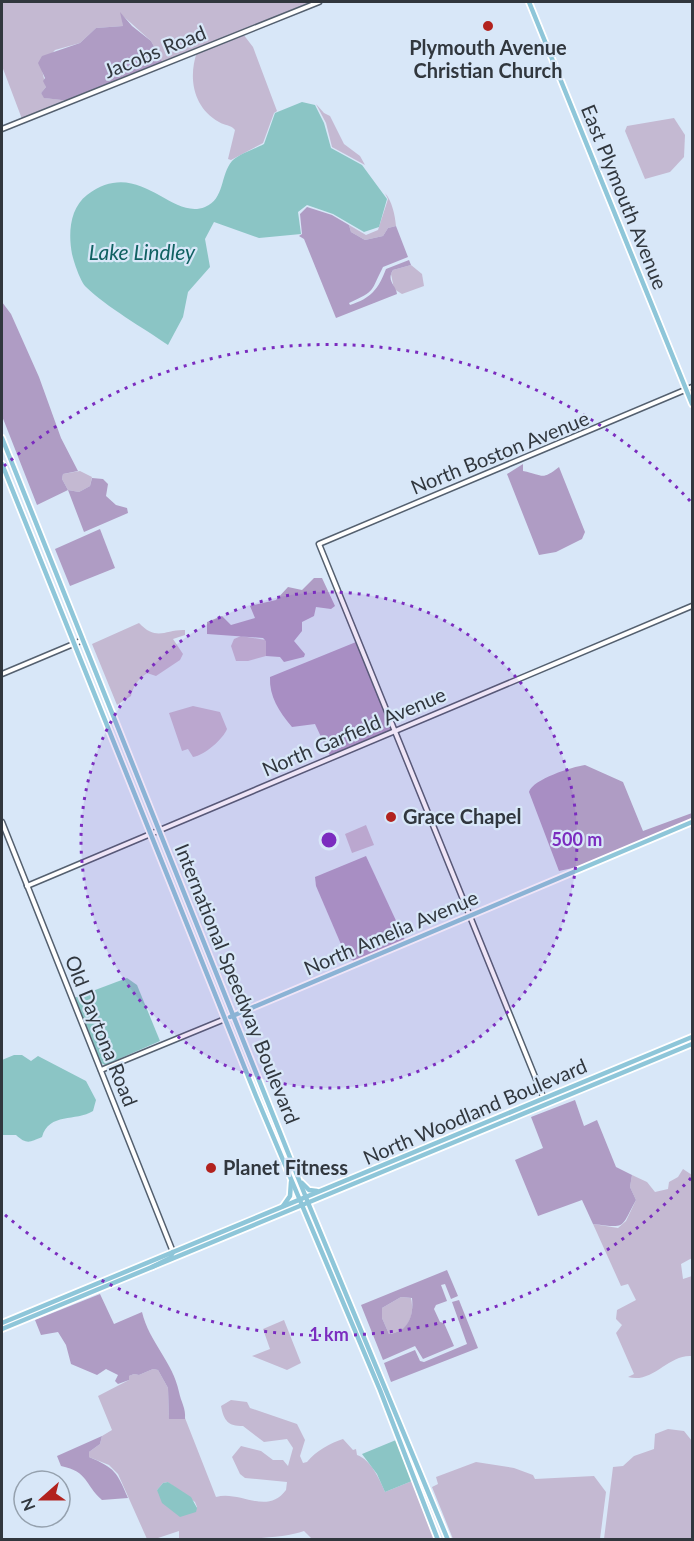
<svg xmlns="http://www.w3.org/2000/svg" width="694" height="1541" viewBox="0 0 694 1541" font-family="Lato,sans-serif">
	<rect width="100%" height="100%" fill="#d8e7f8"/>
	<g fill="#c4b9d2" fill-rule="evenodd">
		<polygon points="2,2 307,2 308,3 163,63 151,41 122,15 123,26 96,28 80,43 55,50 41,66 46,87 41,93 45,98 70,101 22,119 2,66"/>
		<path d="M243,34L253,47L277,111L274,113L263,143L231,160L228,159L235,130C230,124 225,126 219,122C193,107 188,78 197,52Z"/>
		<polygon points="316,104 324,113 330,116 344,144 360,156 365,165 332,147 326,123"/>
		<polygon points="674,118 685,135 684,157 670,172 645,179 625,131 627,126"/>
		<path d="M385,193C392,201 395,215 396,226L388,228L383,236L365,240L351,232L349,225L366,235L378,230L388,199Z"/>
		<polygon points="411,265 422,274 424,286 402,294 394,289 391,274 393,270"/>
		<polygon points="80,471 92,477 90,486 79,492 68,490 62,479 63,474"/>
		<path d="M139,623C157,642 166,629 185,630V635L173,639L183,654L180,660L156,676L147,673C140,678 132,687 131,696L117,705L92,644Z"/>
		<polygon points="241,636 266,640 266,656 248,661 236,661 231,646 234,639"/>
		<path d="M193,706L220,712L227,729C223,739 205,755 193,757L188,749L182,751L169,713Z"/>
		<polygon points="366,825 374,845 352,853 345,834"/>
		<path d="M683,1169L692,1175V1258L681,1264L683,1279L692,1276V1356C668,1354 653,1384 628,1377L634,1374L616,1333L622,1325L616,1319L617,1310L636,1300L628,1284L621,1286L593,1224L618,1228L626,1221L636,1200L630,1187L632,1175L647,1182L655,1192L668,1189L669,1182L678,1177Z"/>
		<path d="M401,1297L411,1298C415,1316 408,1332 389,1334L382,1318V1308Z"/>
		<polygon points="284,1320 301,1363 287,1370 252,1356 270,1349 263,1329"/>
		<path d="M153,1369L158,1370L168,1388L169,1418H185L216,1497C240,1490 267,1516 286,1490L287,1482L245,1478L240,1474L232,1457L241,1446L261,1451L273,1460H283L288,1466L293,1448L287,1439L264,1442L243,1426C228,1426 224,1421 221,1406L231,1400L247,1402L250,1408L297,1424L305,1440L300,1456L303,1463L307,1462C316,1451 330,1443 343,1439L353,1450L356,1449L357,1455C371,1460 379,1478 385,1492L412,1481L434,1539H312L304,1531C277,1541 211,1539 179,1539V1531L155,1539H147L118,1474L109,1465L89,1457V1452L100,1444L102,1436L112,1430L98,1396L129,1380V1376L134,1374L139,1375ZM168,1482L195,1502L197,1507L192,1512L157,1490L163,1483Z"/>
		<polygon points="668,1429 684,1431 692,1441 692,1539 604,1539 613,1467 623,1466 634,1456 654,1449 655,1434"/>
		<polygon points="476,1462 514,1468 533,1475 535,1479 594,1476 606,1492 600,1539 453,1539 432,1487 438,1484 436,1477"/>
	</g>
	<g fill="#af9cc4" fill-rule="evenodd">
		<polygon points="120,12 132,26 151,41 163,63 70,101 44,98 41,93 46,87 43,81 45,78 38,63 42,56 80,43 96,28 123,26"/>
		<path d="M307,207L332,215L349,225L351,232L365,240L383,236L388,228L396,226L408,257L383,267C370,292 377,290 349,303L350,305C371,298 378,290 386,269L409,260L411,265L393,270C386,281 396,285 397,294L336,318L304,239L299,236L302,234L300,214Z"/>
		<polygon points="2,302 11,314 39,377 61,438 78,471 63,474 62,479 68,490 79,492 90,486 92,478 103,479 108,484 106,496 116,505 127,508 128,513 84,532 68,490 37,505 2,416"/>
		<path d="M523,464V471C544,475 541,481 559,467L585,532L582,539L556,552L539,555L507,474Z"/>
		<polygon points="100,529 115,568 70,586 55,549"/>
		<polygon points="314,578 322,578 335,606 331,609 316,607 314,616 302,622 302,631 294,641 305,654 304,657 284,662 280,657 266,656 266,641 263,638 207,634 207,622 222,616 231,625 255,618 250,606 276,600 288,587 302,590"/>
		<path d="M356,642L392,731L330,756L315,724L292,727C279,712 269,696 270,677Z"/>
		<path d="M585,765L623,782L643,831L692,813V821L582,866L559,871L529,792C533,779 572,767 585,765Z"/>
		<polygon points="366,856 405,940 354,961 346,956 316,886 315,877"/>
		<path d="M575,1100L584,1126L597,1120L616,1167L632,1175L630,1187L636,1200C620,1229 627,1228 593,1224L582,1200L538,1216L515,1160L543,1148L531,1117Z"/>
		<path d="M447,1270L458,1296L451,1299L445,1284L441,1285L447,1301L436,1305L434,1309L440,1322L444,1323L454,1346L423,1359L415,1346L383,1360L361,1305ZM401,1297L412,1298C414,1316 408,1332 389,1334L382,1318V1308Z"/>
		<path d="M100,1294L114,1324L142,1312C149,1342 173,1362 179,1392C181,1402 186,1408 185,1419H169L168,1388L158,1370L153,1369L139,1375L134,1374L129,1376V1380L118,1384L115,1381L118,1375L106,1369L97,1375L71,1364L66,1345L58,1332L41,1335L35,1320Z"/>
		<polygon points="459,1300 478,1348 391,1382 384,1363 415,1350 420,1361 424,1362 467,1344 452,1302"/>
		<path d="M102,1436L100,1444L89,1452V1457C115,1468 117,1472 128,1498L102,1500C84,1484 89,1472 61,1466L57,1456Z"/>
	</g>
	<g fill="#8bc5c5">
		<path d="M302,102L315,105L324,123L331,148L362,165L387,199L379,227L364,232L333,214L307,205L298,212L301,234L259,238L214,222L205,239L210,267L188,292L183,317L168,345C145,329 105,306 86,287C80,281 74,262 72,254C68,233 70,208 87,195C139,156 170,221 205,207C225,199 220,175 232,161C239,154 255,149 264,144L275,113Z"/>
		<polygon points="127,978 137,985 160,1041 105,1065 101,1063 74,998"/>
		<path d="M14,1055H22L31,1061L38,1056L86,1081L96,1100L93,1111C76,1122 49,1112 42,1137C30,1142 27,1145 16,1135H2V1060Z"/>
		<polygon points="396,1440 412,1481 385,1492 377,1474 362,1454"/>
		<polygon points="168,1482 191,1497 197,1508 196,1512 180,1517 162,1503 157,1490 163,1483"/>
	</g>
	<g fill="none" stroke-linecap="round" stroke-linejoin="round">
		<defs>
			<g id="minor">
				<polyline points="2,129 319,2"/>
				<polyline points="2,674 83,640"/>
				<polyline points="2,822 173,1252"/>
				<polyline points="27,886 692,606"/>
				<polyline points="101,1070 225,1019"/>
				<polyline points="544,1099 319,544 692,387"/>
			</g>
			<g id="major">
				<polyline points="529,2 692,404"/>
				<polyline points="2,438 309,1205 448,1540"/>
				<polyline points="2,464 256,1096 380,1390 438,1540"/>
				<polyline points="230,1017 692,822"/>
				<polyline points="302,1183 309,1190 317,1191"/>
				<polyline points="283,1206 290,1196 291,1182"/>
				<polyline points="152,1267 170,1258 173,1252"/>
				<polyline points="2,1323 692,1037"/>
				<polyline points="2,1329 692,1044"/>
			</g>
		</defs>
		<use href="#minor" stroke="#54606f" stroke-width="7"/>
		<use href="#major" stroke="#fff" stroke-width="8"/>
		<use href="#minor" stroke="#fff" stroke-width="4"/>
		<use href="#major" stroke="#8ec6d9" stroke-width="4.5"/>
	</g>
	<circle cx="329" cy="840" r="248" fill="#7b2cbf" fill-opacity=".12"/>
	<g fill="none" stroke="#7b2cbf" stroke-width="3" stroke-dasharray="3 6">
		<circle cx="329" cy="840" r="248"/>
		<path d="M691 1178A495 495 0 0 1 4 1214M4 466A495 495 0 0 1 691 502"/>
	</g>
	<g fill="#b2221e" stroke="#d8e7f8" stroke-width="2">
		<circle cx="488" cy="26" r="6"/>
		<circle cx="391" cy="817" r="6"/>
		<circle cx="211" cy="1168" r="6"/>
	</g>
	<g text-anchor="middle" stroke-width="4.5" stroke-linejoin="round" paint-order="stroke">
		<g font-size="20" font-weight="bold" fill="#31373e" stroke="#d8e7f8" text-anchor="start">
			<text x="488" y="55" text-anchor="middle">Plymouth Avenue<tspan x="488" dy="23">Christian Church</tspan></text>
			<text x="403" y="824">Grace Chapel</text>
			<text x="223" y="1175">Planet Fitness</text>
		</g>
		<g font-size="20" fill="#31373e" stroke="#d8e7f8">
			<text transform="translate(155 52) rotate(-22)" y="7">Jacobs Road</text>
			<text transform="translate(624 197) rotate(68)" y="7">East Plymouth Avenue</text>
			<text transform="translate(500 453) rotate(-22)" y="7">North Boston Avenue</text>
			<text transform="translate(354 732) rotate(-23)" y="7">North Garfield Avenue</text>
			<text transform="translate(391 933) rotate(-23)" y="7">North Amelia Avenue</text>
			<text transform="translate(237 984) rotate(68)" y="7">International Speedway Boulevard</text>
			<text transform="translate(101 1031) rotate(68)" y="7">Old Daytona Road</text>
			<text transform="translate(475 1112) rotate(-23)" y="7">North Woodland Boulevard</text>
		</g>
		<g font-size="21" font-style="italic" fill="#106162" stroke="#d8e7f8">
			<text x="142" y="260">Lake Lindley</text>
		</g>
	</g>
	<circle cx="329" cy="840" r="9" fill="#7b2cbf" stroke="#d8e7f8" stroke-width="3"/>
	<g font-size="18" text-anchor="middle" font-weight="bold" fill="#7b2cbf" stroke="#d8e7f8" stroke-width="4.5" stroke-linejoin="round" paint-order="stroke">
		<text x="577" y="846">500 m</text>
		<text x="329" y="1341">1 km</text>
	</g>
	<rect width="694" height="1541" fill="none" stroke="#31373e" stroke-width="6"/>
	<g transform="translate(42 1499) rotate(249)"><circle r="28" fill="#d8e7f8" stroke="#95a1ae" stroke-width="1.5"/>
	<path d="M0-4.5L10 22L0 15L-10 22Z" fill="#b2221e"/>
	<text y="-9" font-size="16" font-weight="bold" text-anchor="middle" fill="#31373e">N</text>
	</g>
</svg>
